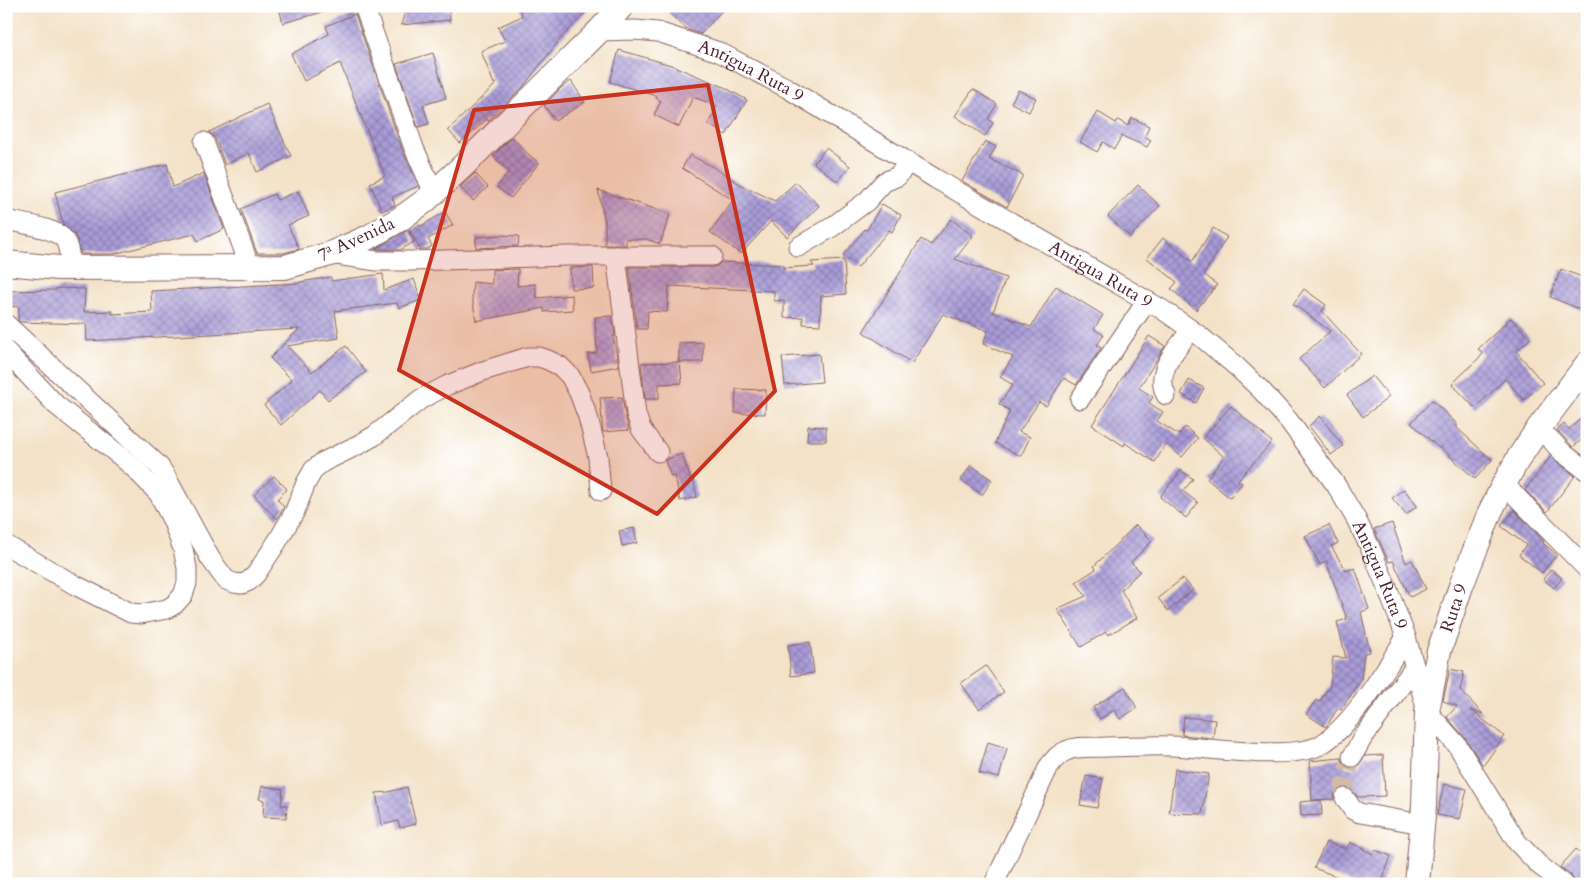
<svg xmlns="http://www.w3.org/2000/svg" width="1593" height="890" viewBox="0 0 1593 890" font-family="Cardo,serif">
	<defs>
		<pattern id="building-cross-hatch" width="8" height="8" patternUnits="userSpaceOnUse" patternTransform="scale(1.25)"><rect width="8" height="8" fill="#a89bd8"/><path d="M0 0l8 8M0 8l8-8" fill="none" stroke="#8b7eaf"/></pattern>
	</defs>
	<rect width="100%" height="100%" fill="#fff"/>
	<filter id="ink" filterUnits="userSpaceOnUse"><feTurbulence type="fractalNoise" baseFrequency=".02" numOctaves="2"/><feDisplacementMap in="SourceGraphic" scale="10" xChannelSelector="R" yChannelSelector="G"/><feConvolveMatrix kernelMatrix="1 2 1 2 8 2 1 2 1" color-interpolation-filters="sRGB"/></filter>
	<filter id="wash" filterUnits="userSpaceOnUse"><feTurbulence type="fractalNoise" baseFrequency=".0096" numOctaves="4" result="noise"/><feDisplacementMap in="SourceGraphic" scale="20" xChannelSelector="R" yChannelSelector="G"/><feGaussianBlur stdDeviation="1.12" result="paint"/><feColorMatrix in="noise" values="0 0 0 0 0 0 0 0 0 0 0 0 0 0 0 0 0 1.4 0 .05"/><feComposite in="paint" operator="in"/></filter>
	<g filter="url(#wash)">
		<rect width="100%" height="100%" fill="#f3e2c7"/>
		<g id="blocks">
			<g fill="url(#building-cross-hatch)">
				<polygon points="287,6 330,6 330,10 283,23 279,8"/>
				<polygon points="407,6 449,6 450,20 401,25"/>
				<polygon points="519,6 592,6 561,38 523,87 488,121 487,119 460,143 448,130 497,83 494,84 481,51 505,41 498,27 522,16"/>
				<polygon points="675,6 726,6 701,34 688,30 669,13"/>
				<polygon points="355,14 403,152 419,186 392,197 395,205 382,211 370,183 385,176 340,63 304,81 291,54 329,34 326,26"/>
				<polygon points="619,50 671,65 724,87 747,100 726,135 708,124 718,106 693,97 679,127 654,115 661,101 656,98 657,96 610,82"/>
				<polygon points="433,53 446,98 423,105 429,124 418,127 396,64"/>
				<polygon points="571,81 585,102 555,121 544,105 562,87"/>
				<polygon points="973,89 997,104 988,119 993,123 985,136 955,116"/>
				<polygon points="1018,90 1036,98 1029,112 1011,103"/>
				<polygon points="267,104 291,156 257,172 249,153 225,165 215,138 209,132"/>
				<polygon points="1098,112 1116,123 1118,120 1128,126 1132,118 1149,126 1145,137 1151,140 1147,147 1122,136 1114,149 1103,142 1097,152 1080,142"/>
				<polygon points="512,137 528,154 539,163 511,198 497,187 509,172 493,156"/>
				<polygon points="985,141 996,147 989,159 1023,175 1007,207 962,181"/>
				<polygon points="826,148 850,166 838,182 814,163"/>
				<polygon points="690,155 713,167 748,189 748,188 775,201 796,182 819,206 787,237 771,221 741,254 710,232 733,200 682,168"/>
				<polygon points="167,164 173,187 204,173 224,229 198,241 194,234 113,254 81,254 75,235 63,224 55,192"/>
				<polygon points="475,173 488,187 473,201 460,187"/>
				<polygon points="1138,185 1160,206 1130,237 1108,216"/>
				<polygon points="598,190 670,214 660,244 646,239 626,239 626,245 605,245 605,222"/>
				<polygon points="298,191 309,216 288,225 299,249 283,253 257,253 241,209 274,194 277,200"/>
				<polygon points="882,204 901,215 892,232 889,230 858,267 843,255 865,229 867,230"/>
				<polygon points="445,212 453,225 428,239 432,246 427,249 420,249 410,231 420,225 421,226"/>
				<polygon points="951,219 973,236 955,259 1006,278 993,312 1031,327 1056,286 1103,315 1094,329 1104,335 1097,345 1101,348 1076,385 1064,378 1046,406 1039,402 1019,432 1030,437 1021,456 995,443 1010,411 999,404 1013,385 1000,377 1013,357 983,344 988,331 943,314 912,363 863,332 921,239 931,245"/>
				<polygon points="1213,228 1227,237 1204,274 1217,285 1196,310 1171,289 1177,282 1147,258 1163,238 1192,262"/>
				<polygon points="408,230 414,242 400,250 375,249"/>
				<polygon points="502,235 519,236 518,246 476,248 476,237"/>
				<polygon points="844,260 846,294 821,296 820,325 803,324 803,317 784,318 784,300 774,301 774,291 669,286 667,312 648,311 647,329 637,329 629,267 712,267 717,266 721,262 783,265 783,268 814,266 811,262"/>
				<polygon points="593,267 594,288 571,289 570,268"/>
				<polygon points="518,269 517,286 535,284 537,298 572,295 573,310 544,312 544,308 476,321 472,297 473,282 492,284 492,270"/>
				<polygon points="1561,269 1587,279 1587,312 1550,297"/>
				<polygon points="383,274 384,290 414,279 421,300 399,308 397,303 335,311 339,338 287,346 312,372 346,346 366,372 328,400 320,390 281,425 264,405 292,380 270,358 299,329 87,341 86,324 20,322 18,320 19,307 6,306 6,291 56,290 56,288 85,289 84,312 112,311 112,314 152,312 151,291 300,283 300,282 331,277 331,281"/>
				<polygon points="1304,289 1326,305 1322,311 1361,354 1325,388 1299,359 1330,331 1293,304"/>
				<polygon points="612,316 615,336 613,336 619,366 591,371 588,354 597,353 595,317"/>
				<polygon points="1511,318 1530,339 1516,351 1543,383 1524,400 1505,379 1475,408 1452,384 1483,354 1478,349"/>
				<polygon points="1149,336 1165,346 1139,388 1153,397 1149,403 1163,412 1157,421 1179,435 1185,427 1198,438 1182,457 1166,444 1155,462 1125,443 1124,446 1092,425"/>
				<polygon points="703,342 703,362 679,362 679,343"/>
				<polygon points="819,354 822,382 785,385 782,357"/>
				<polygon points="680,362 682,383 659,384 659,399 645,399 641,363"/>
				<polygon points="1372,376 1389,397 1363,417 1347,395"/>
				<polygon points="1189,380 1204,388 1196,403 1181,394"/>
				<polygon points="736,389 766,390 765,414 735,413"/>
				<polygon points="622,397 625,415 629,430 603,432 600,398"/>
				<polygon points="1432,400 1457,424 1457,428 1492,460 1475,479 1440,447 1439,448 1411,423"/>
				<polygon points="1231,406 1272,442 1238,480 1242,483 1230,498 1207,479 1224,457 1203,438"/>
				<polygon points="1587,413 1587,435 1573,447 1557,430 1564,424 1569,429"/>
				<polygon points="1320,416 1343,446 1331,455 1309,426"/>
				<polygon points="808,426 826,427 826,441 807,441"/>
				<polygon points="682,454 691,480 693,479 697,497 680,501 675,476 671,477 665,460"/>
				<polygon points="1551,456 1575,476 1547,512 1525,490"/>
				<polygon points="971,465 992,480 982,495 961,480"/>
				<polygon points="1181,470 1193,479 1183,491 1198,503 1186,518 1160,497"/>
				<polygon points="274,476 287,489 277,499 284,507 277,519 254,495"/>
				<polygon points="1404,489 1417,506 1406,515 1392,498"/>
				<polygon points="1514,510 1544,541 1543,543 1557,555 1542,573 1519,555 1526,545 1501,526"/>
				<polygon points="1392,523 1406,563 1412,560 1426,589 1410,597 1393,561 1389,562 1374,529"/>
				<polygon points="1136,525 1152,541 1131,562 1140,571 1121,590 1137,618 1108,635 1106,632 1081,647 1057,609 1086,596 1076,582 1096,569 1094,566"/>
				<polygon points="1329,525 1338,543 1331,546 1346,571 1355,568 1369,609 1361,612 1370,652 1364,653 1361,679 1341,710 1338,708 1326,727 1306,714 1316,700 1319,702 1330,686 1333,657 1346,658 1337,622 1347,619 1326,561 1320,565 1305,536"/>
				<polygon points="634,528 637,543 622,546 619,531"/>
				<polygon points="1551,569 1562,578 1554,588 1543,579"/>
				<polygon points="1183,578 1193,590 1168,611 1158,598"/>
				<polygon points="810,642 814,673 791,676 788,645"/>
				<polygon points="986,666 1004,692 979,709 961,683"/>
				<polygon points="1450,669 1464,672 1460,690 1483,714 1471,710 1504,736 1483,766 1466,739 1447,717 1457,706 1443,701"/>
				<polygon points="1125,687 1137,708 1120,719 1114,710 1100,719 1093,707"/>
				<polygon points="1184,717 1215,720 1213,738 1182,735"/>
				<polygon points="988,742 1007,748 999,778 979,773"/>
				<polygon points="1383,755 1385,796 1358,797 1350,788 1345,787 1338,789 1335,793 1334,799 1312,800 1310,761 1341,758 1343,763 1346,767 1353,768 1358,766 1365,756"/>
				<polygon points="1175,769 1209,774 1202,814 1169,813"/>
				<polygon points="1086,776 1103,779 1097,808 1080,805"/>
				<polygon points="1444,784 1467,789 1460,819 1437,815"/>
				<polygon points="262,786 283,789 281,805 287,805 286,818 263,817 264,800 259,799"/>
				<polygon points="407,787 416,824 400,828 398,821 382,825 376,793 388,792"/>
				<polygon points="1321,800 1322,815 1301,816 1300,802"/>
				<polygon points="1326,842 1346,849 1350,842 1373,854 1375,850 1391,856 1381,884 1356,884 1314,868"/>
				<polygon points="1576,849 1587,859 1587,875 1579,884 1575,884 1571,875 1560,867"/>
			</g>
		</g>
	</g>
	<g filter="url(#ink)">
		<use href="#blocks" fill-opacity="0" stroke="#856362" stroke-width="1"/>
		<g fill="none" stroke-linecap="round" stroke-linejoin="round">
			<path stroke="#d1bba8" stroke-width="19" stroke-dasharray="19 9" stroke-linecap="butt" d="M1345,798C1342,784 1347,770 1352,757"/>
			<defs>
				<g id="minor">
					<polyline points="364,6 414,148 434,193"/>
					<path id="s1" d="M599,31L635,30L658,32L719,52L787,88L936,179L1163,310L1200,336L1237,367L1261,390L1289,421L1336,485L1356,519L1369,545L1386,585L1406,637L1427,711L1457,745L1517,842L1539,865L1564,884"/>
					<polyline points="204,142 250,267"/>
					<path d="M6,220C22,224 55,227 65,240C69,247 70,259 71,267"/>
					<polyline points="798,247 832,227 867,201 884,182 898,176 908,162"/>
					<polyline points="330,254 377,261 411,261 567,256 712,256"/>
					<polyline points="616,256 636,414 641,429 658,452"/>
					<polyline points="6,324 159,466 165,475 210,558 220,572 226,580 234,583 242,584 249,581 256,574 277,542 294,513 306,483 314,469 323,462 358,445 374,436 421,399 448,385 483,371 528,357 539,357 548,360 560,366 570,376 579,393 588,417 598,457 601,491"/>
					<polyline points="6,351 56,405 119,455 136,470 159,494 173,522 183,549 187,568 187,583 183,595 175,604 167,609 141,614 131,613 75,585 6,545"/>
					<path d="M1166,395C1154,371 1177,349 1191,330"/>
					<polyline points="1080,399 1147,301"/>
					<polyline points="1538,429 1551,440 1563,453 1587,471"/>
					<polyline points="1504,484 1587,569"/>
					<polyline points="1352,757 1362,739 1414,668"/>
					<polyline points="1345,798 1353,810 1360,813 1422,824"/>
					<path d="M994,884L1049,766C1054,760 1058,754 1066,751C1078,745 1094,748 1107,747C1128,747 1150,745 1171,746C1207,747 1294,762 1322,744C1354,723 1385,670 1406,637"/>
				</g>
				<g id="major">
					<polyline points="6,263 59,268 285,267 330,254 369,237 400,219 425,201 464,165 599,31 622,6"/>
					<path id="s2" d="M1417,884L1424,805L1427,711L1439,651L1461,586L1490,512L1504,484L1518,459L1538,429L1587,364"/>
				</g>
			</defs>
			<use href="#minor" stroke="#856362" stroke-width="21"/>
			<use href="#major" stroke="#856362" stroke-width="26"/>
			<use href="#minor" stroke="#fff" stroke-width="19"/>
			<use href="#major" stroke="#fff" stroke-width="24"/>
		</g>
	</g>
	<path fill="#c8321e" fill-opacity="0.2" stroke="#c8321e" stroke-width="4" stroke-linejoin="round" d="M708,85L775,391L657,514L399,370L474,110Z"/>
	<g text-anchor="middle" stroke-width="4.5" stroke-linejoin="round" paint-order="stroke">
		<g font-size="18" fill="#4a1f2b" stroke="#fff">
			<text dy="6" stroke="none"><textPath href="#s1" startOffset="160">Antigua Ruta 9</textPath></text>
			<text transform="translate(356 239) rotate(-25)" y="6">7ª Avenida</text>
			<text dy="6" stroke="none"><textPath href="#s1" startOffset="565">Antigua Ruta 9</textPath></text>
			<text dy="6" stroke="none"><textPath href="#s1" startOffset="985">Antigua Ruta 9</textPath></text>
			<text dy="6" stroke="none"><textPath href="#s2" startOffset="280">Ruta 9</textPath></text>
		</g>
	</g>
	<rect width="1593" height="890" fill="none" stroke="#fff" stroke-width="25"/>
</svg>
